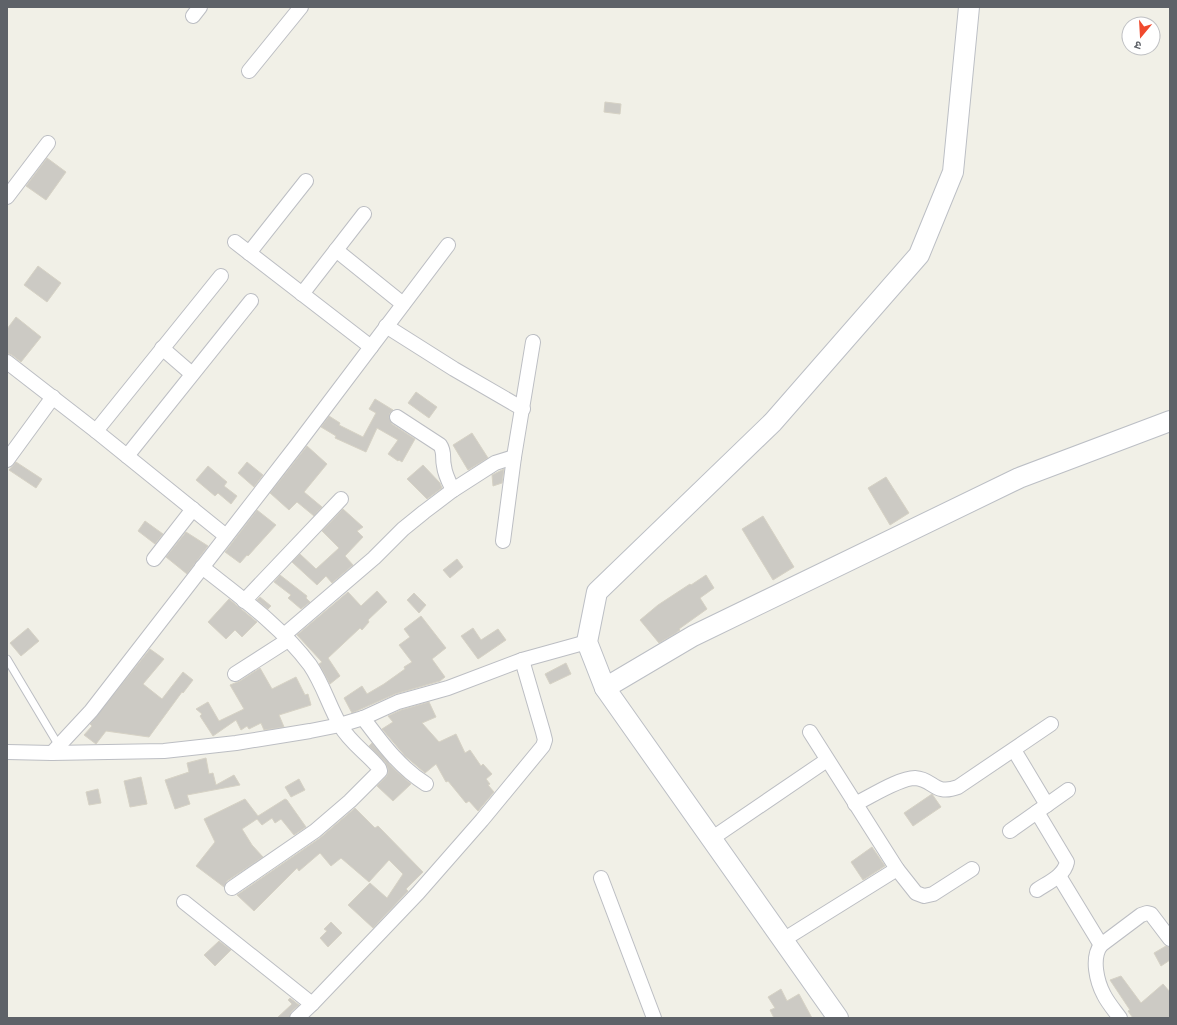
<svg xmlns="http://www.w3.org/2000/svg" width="1177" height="1025" viewBox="0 0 1177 1025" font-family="Helvetica,'Noto Sans Devanagari',sans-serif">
	<rect width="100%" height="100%" fill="#f1f0e7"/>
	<g fill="#cccac4" stroke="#d6d2c5">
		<polygon points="605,102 621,104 620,114 604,112"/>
		<polygon points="47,158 66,172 46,200 26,186"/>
		<polygon points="38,266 61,283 47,302 24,285"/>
		<polygon points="16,317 41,337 21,362 12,355 7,353 7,329"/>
		<polygon points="416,392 437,407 429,418 408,403"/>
		<polygon points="375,399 393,410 390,413 389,417 392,424 415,439 402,462 399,460 398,461 388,454 398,440 377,428 366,452 335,438 336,436 321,427 329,416 340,423 339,425 363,437 376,413 369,409"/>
		<polygon points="472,433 488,458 468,470 453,445"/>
		<polygon points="307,446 327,464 304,492 322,507 314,516 297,502 289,510 270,493"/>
		<polygon points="16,462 42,479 36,488 9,470"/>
		<polygon points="247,462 263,475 254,487 238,473"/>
		<polygon points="423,465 440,483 442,488 427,499 407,479"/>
		<polygon points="208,466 227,482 224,486 237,496 231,504 218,493 215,496 196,480"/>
		<polygon points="504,469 502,483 493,486 492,475"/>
		<polygon points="886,477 909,513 890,525 868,488"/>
		<polygon points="343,509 363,527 357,531 363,537 345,556 353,565 332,583 326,576 317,585 292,562 300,554 316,569 339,548 322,531"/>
		<polygon points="257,510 276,525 248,556 247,555 240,563 225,552"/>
		<polygon points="763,516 794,567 773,580 742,529"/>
		<polygon points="145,521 163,534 155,544 138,531"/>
		<polygon points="186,532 208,546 187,574 166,557"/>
		<polygon points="457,559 463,567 450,578 443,570"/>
		<polygon points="280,575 307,596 306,598 310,602 301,609 288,598 291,595 274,582"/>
		<polygon points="706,575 714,588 700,598 707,609 679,629 680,630 676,633 659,643 640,620 658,605 690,584 691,585"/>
		<polygon points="377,591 387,602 368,620 369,622 362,630 360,628 328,658 340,676 330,684 319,664 322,662 297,635 348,592 361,606"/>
		<polygon points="414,593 426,605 419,613 407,600"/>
		<polygon points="260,597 271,606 268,609 257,600"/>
		<polygon points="229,599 257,622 242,637 235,630 226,639 208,622"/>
		<polygon points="421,616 446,648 432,659 445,677 440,681 395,694 352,713 344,698 362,686 367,694 384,684 405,669 404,667 412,662 399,645 410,637 404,629"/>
		<polygon points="28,628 39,641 21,656 10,643"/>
		<polygon points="473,628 481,640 498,629 506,640 478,659 461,636"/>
		<polygon points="150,649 164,659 143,684 162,699 183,672 193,680 183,693 182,692 149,737 106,731 96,744 84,735 92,726 90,724"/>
		<polygon points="566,663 571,674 550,684 545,674"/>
		<polygon points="260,668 272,689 296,677 305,695 308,694 311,705 279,715 284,727 264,730 261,723 249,729 247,726 241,730 236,720 213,736 200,716 202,714 196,709 208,702 219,721 244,709 230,685 240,681"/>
		<polygon points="429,702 436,717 422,723 439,742 456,734 465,753 470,750 481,766 483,764 492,774 486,779 490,784 488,785 494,792 478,811 469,801 466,803 448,781 446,782 436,764 425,773 405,756 382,729 393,722 388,716 401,710"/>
		<polygon points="372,743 393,768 411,784 393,801 377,786 386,777 388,773 388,769 385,762 369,746"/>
		<polygon points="206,758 209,774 213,773 216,785 234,775 240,785 187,795 190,804 175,809 165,780 189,772 187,763"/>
		<polygon points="141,777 147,804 130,807 124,781"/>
		<polygon points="299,779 305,790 291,797 285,787"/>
		<polygon points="98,789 101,803 89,805 86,792"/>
		<polygon points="932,794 941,807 913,826 904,813"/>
		<polygon points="245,799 258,816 285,799 287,800 306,827 294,835 281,819 275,823 272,818 262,825 257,819 242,829 252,845 263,857 227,881 224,887 196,866 215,842 204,819"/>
		<polygon points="355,808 375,828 378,826 423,872 406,889 408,891 373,928 348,905 370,883 387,898 403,874 389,860 369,882 341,858 331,866 320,853 299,871 297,868 254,911 237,895 320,838"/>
		<polygon points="872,847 885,866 863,880 851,862"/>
		<polygon points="331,922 342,933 328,947 320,938 327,931 324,929"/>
		<polygon points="219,941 231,950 215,966 204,955"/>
		<polygon points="1166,946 1170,947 1170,960 1161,966 1154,953"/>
		<polygon points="1121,976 1141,1003 1163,984 1170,992 1170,1018 1133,1018 1128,1011 1130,1010 1110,980"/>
		<polygon points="781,989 787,1001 799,994 812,1018 774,1018 770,1010 775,1008 768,997"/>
		<polygon points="290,998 299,1005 291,1012 289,1018 277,1018 292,1004 288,1000"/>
	</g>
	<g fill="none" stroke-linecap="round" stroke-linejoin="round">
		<defs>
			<polyline id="lane" points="7,659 59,746"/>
			<g id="street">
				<polyline points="193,16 200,7"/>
				<polyline points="249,71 301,7"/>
				<polyline points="7,197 48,143"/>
				<polyline points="235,242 371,347"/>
				<polyline points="336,250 403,304"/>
				<polyline points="249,253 306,181"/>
				<polyline points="302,294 364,214"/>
				<polyline points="386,326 454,369 523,409"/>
				<polyline points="162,348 192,374"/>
				<polyline points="7,362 96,431 226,536"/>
				<path d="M397,417L440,445C445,452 442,458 444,466C445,475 449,482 453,490"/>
				<polyline points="96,431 221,276"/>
				<polyline points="127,456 251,301"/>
				<polyline points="7,460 53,397"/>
				<polyline points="503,541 514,457 533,342"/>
				<polyline points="154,559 193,509"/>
				<path d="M202,567C240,597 281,626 310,665C323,684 329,706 340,725C350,743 367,753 379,768L380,771L350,801L315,831L232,888"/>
				<polyline points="244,601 341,499"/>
				<polyline points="284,635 374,558 403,529 424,512 453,490 495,463 514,457"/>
				<polyline points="235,674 288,640"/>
				<path d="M363,718C382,743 399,767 426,784"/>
				<polyline points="810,732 897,869 916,893 924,896 933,894 972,869"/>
				<polyline points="1014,750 1047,805"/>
				<polyline points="7,752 52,753 164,751 236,743 310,731 340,725 363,718 398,702 448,688 522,660 587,642"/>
				<polyline points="52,753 91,711 297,445 448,245"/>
				<path d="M855,804C870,797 899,778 915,778C934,779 934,796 958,787L1051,724"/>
				<polyline points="1010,831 1068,790"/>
				<polyline points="711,839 827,760"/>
				<polyline points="1059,876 1101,945"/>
				<polyline points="601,878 654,1018"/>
				<path d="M1037,890C1049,882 1064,876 1067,862L1037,812"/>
				<polyline points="184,902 312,1004"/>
				<polyline points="783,940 897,869"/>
				<polyline points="297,1018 312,1004 418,893 482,820 543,746 545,740 543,732 522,660"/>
				<path d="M1120,1018C1115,1011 1108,1003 1104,995C1097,982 1091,958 1101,945L1141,915L1147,913L1151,914L1170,939"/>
			</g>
			<g id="secondary">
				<polyline points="605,688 693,636 1019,478 1170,421"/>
				<polyline points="838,1018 605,688 587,642 597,592 773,422 919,255 953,172 969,7"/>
			</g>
		</defs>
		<use href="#lane" stroke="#bcbec3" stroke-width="9"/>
		<use href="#street" stroke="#bcbec3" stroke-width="16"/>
		<use href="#secondary" stroke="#bcbfc5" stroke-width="22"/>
		<use href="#lane" stroke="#fff" stroke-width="7"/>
		<use href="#street" stroke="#fff" stroke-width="14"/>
		<use href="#secondary" stroke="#fff" stroke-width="20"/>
	</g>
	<rect width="1177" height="1025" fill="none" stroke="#5e6268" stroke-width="16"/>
	<g transform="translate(1141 36) rotate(198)"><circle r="19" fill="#ffffff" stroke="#bfc0c3"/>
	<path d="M0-3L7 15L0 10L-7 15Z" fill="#f04a2e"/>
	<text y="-6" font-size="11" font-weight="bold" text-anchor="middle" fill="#5e6268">उ</text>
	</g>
</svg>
